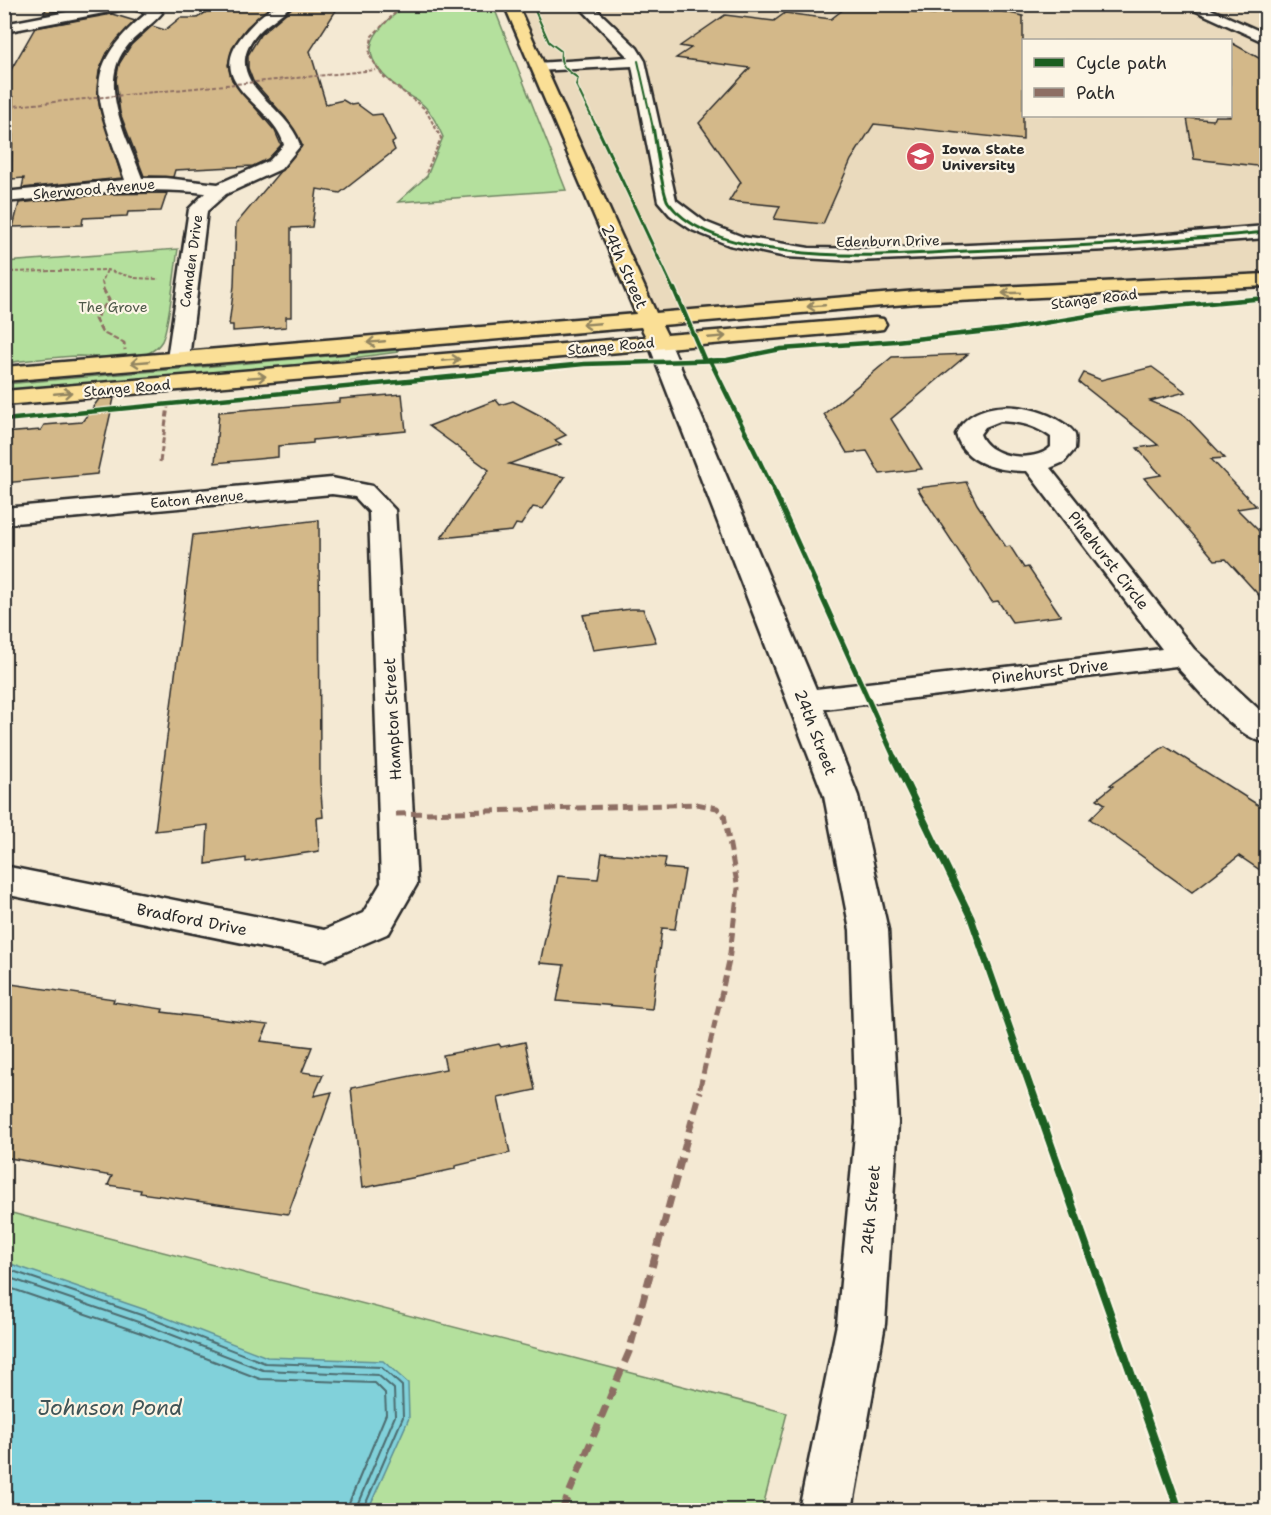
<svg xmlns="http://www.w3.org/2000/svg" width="1271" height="1515" viewBox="0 0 1271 1515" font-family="'Shantell Sans',sans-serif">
	<rect width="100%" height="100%" fill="#f4e9d3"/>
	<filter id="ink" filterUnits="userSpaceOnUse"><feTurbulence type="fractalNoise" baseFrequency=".0167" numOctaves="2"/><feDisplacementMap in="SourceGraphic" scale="12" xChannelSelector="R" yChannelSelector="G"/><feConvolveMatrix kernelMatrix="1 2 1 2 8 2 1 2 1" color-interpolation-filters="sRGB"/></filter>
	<g filter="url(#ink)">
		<path fill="#eadabd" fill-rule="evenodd" d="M510,5H1266V280L649,320ZM1024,40H1230V116H1024Z"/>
		<g fill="#b4e09d" stroke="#708664" stroke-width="1.5">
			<path d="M407,5H493L566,190L398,202L427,176L443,137C439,128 434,117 427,109C420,100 409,96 401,90C353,55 368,34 407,5Z"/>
			<path d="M178,249C175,267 169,328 162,341C146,367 103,356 79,356C54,357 29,360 5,363V262Z"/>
			<polygon points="398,350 398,352 236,373 5,394 5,384"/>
			<polygon points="4,1211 787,1413 762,1510 5,1510"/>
		</g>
		<polygon fill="#81d1da" stroke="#5f8f94" stroke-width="1.5" points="5,1262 149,1311 267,1357 383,1361 408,1383 409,1418 368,1510 5,1510"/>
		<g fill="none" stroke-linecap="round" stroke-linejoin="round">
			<g stroke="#4d6d71" stroke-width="2">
				<polyline points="4,1268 147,1317 265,1363 381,1367 402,1386 403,1417 363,1510"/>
				<polyline points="4,1276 144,1324 263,1370 378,1375 394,1389 395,1416 355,1510"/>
				<polyline points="4,1286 141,1333 260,1379 375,1383 385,1393 386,1414 346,1510"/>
			</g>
		</g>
		<g fill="#d3b889" stroke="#2b2b2b" stroke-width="1.5">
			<polygon points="62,4 83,4 87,6 43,14 47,8"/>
			<polygon points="219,4 273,6 247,27 233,46 228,65 232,80 275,131 281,145 268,159 253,166 175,170 173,177 144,176 120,113 116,80 119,64 131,45 152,26 165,30 180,18 197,18"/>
			<polygon points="969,4 1023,16 1023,140 874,124 851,160 823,224 774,219 780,206 729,201 741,182 699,123 750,68 676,58 691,48 680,46 725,15 774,21 785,13 831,19 849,5 934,14"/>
			<polygon points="293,7 337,9 310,51 326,104 343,100 351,105 357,104 372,115 382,114 395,141 392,143 395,150 340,193 317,189 312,227 291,228 291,317 286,317 286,327 233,331 233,325 229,325 234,286 236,224 302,145 286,118 253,81 248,68 248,55 260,35"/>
			<polygon points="112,14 135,21 107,53 99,71 97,89 100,109 122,178 22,188 24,178 12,179 13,97 4,97 4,82 35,28"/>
			<polygon points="1230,42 1266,62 1266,167 1194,159 1187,118 1213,120 1215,116 1230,116"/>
			<polygon points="167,193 161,211 128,212 127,216 83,218 82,225 13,227 19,203 105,194"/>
			<polygon points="968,354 891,419 922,469 880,474 867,451 847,453 824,414 892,357"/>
			<polygon points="1152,367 1186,392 1150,401 1185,416 1225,458 1211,459 1256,506 1237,509 1266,538 1266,603 1226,559 1215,560 1144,478 1161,475 1137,448 1158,445 1079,382 1084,373 1101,380"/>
			<polygon points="402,394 406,431 313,440 313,443 278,446 278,457 215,463 219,412 340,402 340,399"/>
			<polygon points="114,398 97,474 4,483 4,433 41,430 44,425 82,422 99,399"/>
			<polygon points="496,400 500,405 513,401 541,416 566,435 555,440 561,444 509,464 565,477 543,509 533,507 521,525 516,524 512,531 441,538 489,470 429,426"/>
			<polygon points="966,482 977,504 1006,547 1010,546 1024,568 1028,567 1061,616 1012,622 998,601 992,602 917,488"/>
			<polygon points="319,520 320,782 323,817 317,818 319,851 246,862 246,858 206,864 208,825 155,831 193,535"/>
			<polygon points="631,609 643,609 656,642 593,650 583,615"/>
			<polygon points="1165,746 1266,810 1266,874 1239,856 1192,892 1090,819 1105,804 1097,799 1113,786 1110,785"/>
			<polygon points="602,853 666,858 664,868 685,870 675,929 662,928 652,1009 557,1001 564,965 540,963 558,876 598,879"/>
			<polygon points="4,983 114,999 113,1002 163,1009 162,1012 268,1025 261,1041 312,1047 302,1072 323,1075 314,1096 332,1092 288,1214 140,1193 141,1190 108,1185 112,1176 4,1157"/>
			<polygon points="525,1042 535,1090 498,1098 510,1153 455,1166 455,1169 422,1176 362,1188 351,1088 446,1069 443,1055 499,1044 501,1047"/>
		</g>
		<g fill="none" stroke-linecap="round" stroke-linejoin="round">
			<defs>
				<g id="minor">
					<path d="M109,4C125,4 150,0 162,13C151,26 135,35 125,49C97,86 129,141 142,178H165L218,184L269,161L284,145C274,102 195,85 249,28C262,14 273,4 292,4C281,17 264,24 254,38C220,84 291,107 300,146L281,169L226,194L207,211L189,359L186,364H170L167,359L189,209L205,193C138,185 72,196 4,202V192L125,180C100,102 74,73 147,13L130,8L4,32V24Z"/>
					<polygon points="577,4 591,4 637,48 645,61 676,200 705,222 743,237 809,248 879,249 1108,239 1266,226 1266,238 1108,250 856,261 786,257 729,245 692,230 670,215 658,201 632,66 537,71 530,67 537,63 628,57"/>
					<polygon points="1181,4 1199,4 1266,34 1266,43"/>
					<path d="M659,335L667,337L670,342L816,689L1162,649L1027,471C999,471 964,464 956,434C973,396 1032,403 1061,422C1066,425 1073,429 1075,435C1076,439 1075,445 1075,449L1064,462L1050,468L1194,649L1266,716V743C1230,733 1201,692 1176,666L824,709L858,796L888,930L898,1123L885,1324L852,1510H799L837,1324L856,1123L850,930L824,796L648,342L651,337ZM1000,421C1020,422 1035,425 1051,437V447C1034,464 988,458 980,434L985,427Z"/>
					<polygon points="332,478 372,486 395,510 417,884 389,933 326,960 4,894 4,866 324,930 363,913 381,883 369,512 355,497 332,494 4,524 4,508"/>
				</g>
				<polygon id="major" points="504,4 517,4 656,313 917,291 1266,274 1266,286 917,303 662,325 667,335 875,318 883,319 886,324 883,329 875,330 4,405 4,391 646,337 641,327 4,381 4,367 636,314"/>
			</defs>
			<use href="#minor" stroke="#2b2b2b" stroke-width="5"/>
			<use href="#major" stroke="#2b2b2b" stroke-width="5"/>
			<use href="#minor" fill="#fcf5e5" fill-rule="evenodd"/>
			<use href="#major" fill="#fadf96" fill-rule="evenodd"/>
			<g stroke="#8d6e63" stroke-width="2" stroke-dasharray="4 2" stroke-linecap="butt">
				<polyline points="404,4 372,36 369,55 384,77 425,109 441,138 426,173"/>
				<polyline points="4,107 376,70"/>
				<polyline points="4,272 107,270 135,278 159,279"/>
				<polyline points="104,291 102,282 107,270"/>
			</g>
			<g stroke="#8d6e63" stroke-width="3" stroke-dasharray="6 3" stroke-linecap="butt">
				<polyline points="103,289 109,300 95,319 102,332 124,343 125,350"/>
				<polyline points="160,462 168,406"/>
			</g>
			<polyline stroke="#8d6e63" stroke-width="5" stroke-dasharray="10 5" stroke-linecap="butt" points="396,814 696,804 717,808 724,815 738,888 729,961 699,1092"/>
			<polyline stroke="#8d6e63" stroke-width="7" stroke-dasharray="13 7" stroke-linecap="butt" points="562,1510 629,1352 700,1091"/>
			<defs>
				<g id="cycleway-far5">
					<path d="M532,4L549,42L561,51C559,66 566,70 578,78L576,85L597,128"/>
					<polyline points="638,61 653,128"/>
				</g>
				<g id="cycleway-far4">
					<polyline points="597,127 674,291"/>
					<path d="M653,127C656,142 662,193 668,202C693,237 750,247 788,251C847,259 907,254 966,251C1066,247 1166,242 1266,232"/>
				</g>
				<g id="cycleway-far3">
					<polyline points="674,289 704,359"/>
					<polyline points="710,360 777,497"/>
					<polyline points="4,420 584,364 727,360 781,349 896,341 1007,329 1118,311 1266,298"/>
				</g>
				<polyline id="cycleway-far2" points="776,495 895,759"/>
				<polyline id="cycleway-far1" points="894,758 971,918 1032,1092"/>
				<polyline id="cycleway" points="1032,1091 1179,1510"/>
			</defs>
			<use href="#cycleway-far5" stroke="#fcf5e5" stroke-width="4"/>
			<use href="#cycleway-far4" stroke="#fcf5e5" stroke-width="5"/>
			<use href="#cycleway-far3" stroke="#fcf5e5" stroke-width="7"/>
			<use href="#cycleway-far2" stroke="#fcf5e5" stroke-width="8"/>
			<use href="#cycleway-far1" stroke="#fcf5e5" stroke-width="10"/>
			<use href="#cycleway" stroke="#fcf5e5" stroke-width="12"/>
			<use href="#cycleway-far5" stroke="#1b5e20" stroke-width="2"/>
			<use href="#cycleway-far4" stroke="#1b5e20" stroke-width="3"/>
			<use href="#cycleway-far3" stroke="#1b5e20" stroke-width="4.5"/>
			<use href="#cycleway-far2" stroke="#1b5e20" stroke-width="5"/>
			<use href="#cycleway-far1" stroke="#1b5e20" stroke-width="7"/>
			<use href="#cycleway" stroke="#1b5e20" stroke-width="8"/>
		</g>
		<defs><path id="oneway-shaft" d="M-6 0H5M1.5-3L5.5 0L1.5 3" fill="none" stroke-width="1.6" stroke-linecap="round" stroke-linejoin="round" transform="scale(1.5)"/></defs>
		<g stroke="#928560">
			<use href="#oneway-shaft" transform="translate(1011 293) rotate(178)"/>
			<use href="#oneway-shaft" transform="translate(816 306) rotate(175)"/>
			<use href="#oneway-shaft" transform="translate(591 324) rotate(175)"/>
			<use href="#oneway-shaft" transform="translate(717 337) rotate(-5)"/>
			<use href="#oneway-shaft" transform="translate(376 342) rotate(175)"/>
			<use href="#oneway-shaft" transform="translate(451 360) rotate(-5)"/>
			<use href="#oneway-shaft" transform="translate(140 362) rotate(175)"/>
			<use href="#oneway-shaft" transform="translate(257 377) rotate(-5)"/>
			<use href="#oneway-shaft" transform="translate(63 393) rotate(-5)"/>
		</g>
	</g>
	<defs>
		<symbol id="university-disc" viewBox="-11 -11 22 22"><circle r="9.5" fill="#d1495b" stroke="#fcf5e5"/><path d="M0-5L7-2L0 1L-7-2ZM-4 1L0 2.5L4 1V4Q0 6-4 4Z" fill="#fff"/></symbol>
	</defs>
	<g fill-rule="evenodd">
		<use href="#university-disc" x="904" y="140" width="33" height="33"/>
	</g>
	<g text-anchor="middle" stroke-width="4.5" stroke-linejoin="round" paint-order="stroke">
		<g font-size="14" font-weight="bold" fill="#2b2b2b" stroke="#fcf5e5" text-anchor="start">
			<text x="942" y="154">Iowa State<tspan x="942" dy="16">University</tspan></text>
		</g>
		<g font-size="14" fill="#2b2b2b" stroke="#fcf5e5">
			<text transform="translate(94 189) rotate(-5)" y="5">Sherwood Avenue</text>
			<text transform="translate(888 241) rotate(-1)" y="5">Edenburn Drive</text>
			<text transform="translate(191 261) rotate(-82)" y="5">Camden Drive</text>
			<text transform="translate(1094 299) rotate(-7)" y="5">Stange Road</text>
			<text transform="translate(611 346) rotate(-5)" y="5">Stange Road</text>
			<text transform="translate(127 388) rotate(-5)" y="5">Stange Road</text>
			<text transform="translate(197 499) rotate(-5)" y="5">Eaton Avenue</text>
		</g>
		<g font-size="14" fill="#4d5848" stroke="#fcf5e5">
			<text x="113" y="312">The Grove</text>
		</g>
		<g font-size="16" fill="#2b2b2b" stroke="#fcf5e5">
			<text transform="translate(625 266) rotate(66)" y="6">24th Street</text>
			<text transform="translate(1109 560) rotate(52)" y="6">Pinehurst Circle</text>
			<text transform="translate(1050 671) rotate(-7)" y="6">Pinehurst Drive</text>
			<text transform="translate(392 719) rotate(-93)" y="6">Hampton Street</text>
			<text transform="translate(816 732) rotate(69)" y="6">24th Street</text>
			<text transform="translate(192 919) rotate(11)" y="6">Bradford Drive</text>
			<text transform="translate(870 1210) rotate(-85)" y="6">24th Street</text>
		</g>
		<g font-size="21" font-style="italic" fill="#405457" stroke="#fcf5e5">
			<text x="110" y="1415">Johnson Pond</text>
		</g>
	</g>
	<rect width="1271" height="1515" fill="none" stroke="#fcf5e5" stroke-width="24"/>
	<rect x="12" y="12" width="1247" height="1491" fill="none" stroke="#2b2b2b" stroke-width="2" filter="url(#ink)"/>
	<rect x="1022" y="39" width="210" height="78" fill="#fcf5e5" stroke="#a8a49b" stroke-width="1.5"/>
	<rect x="1034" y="58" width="30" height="9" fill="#1b5e20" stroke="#a8a49b" stroke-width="1.5"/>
	<text x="1076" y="69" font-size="18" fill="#2b2b2b">Cycle path</text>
	<rect x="1034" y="88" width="30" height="9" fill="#8d6e63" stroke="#a8a49b" stroke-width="1.5"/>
	<text x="1076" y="99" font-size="18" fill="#2b2b2b">Path</text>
</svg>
